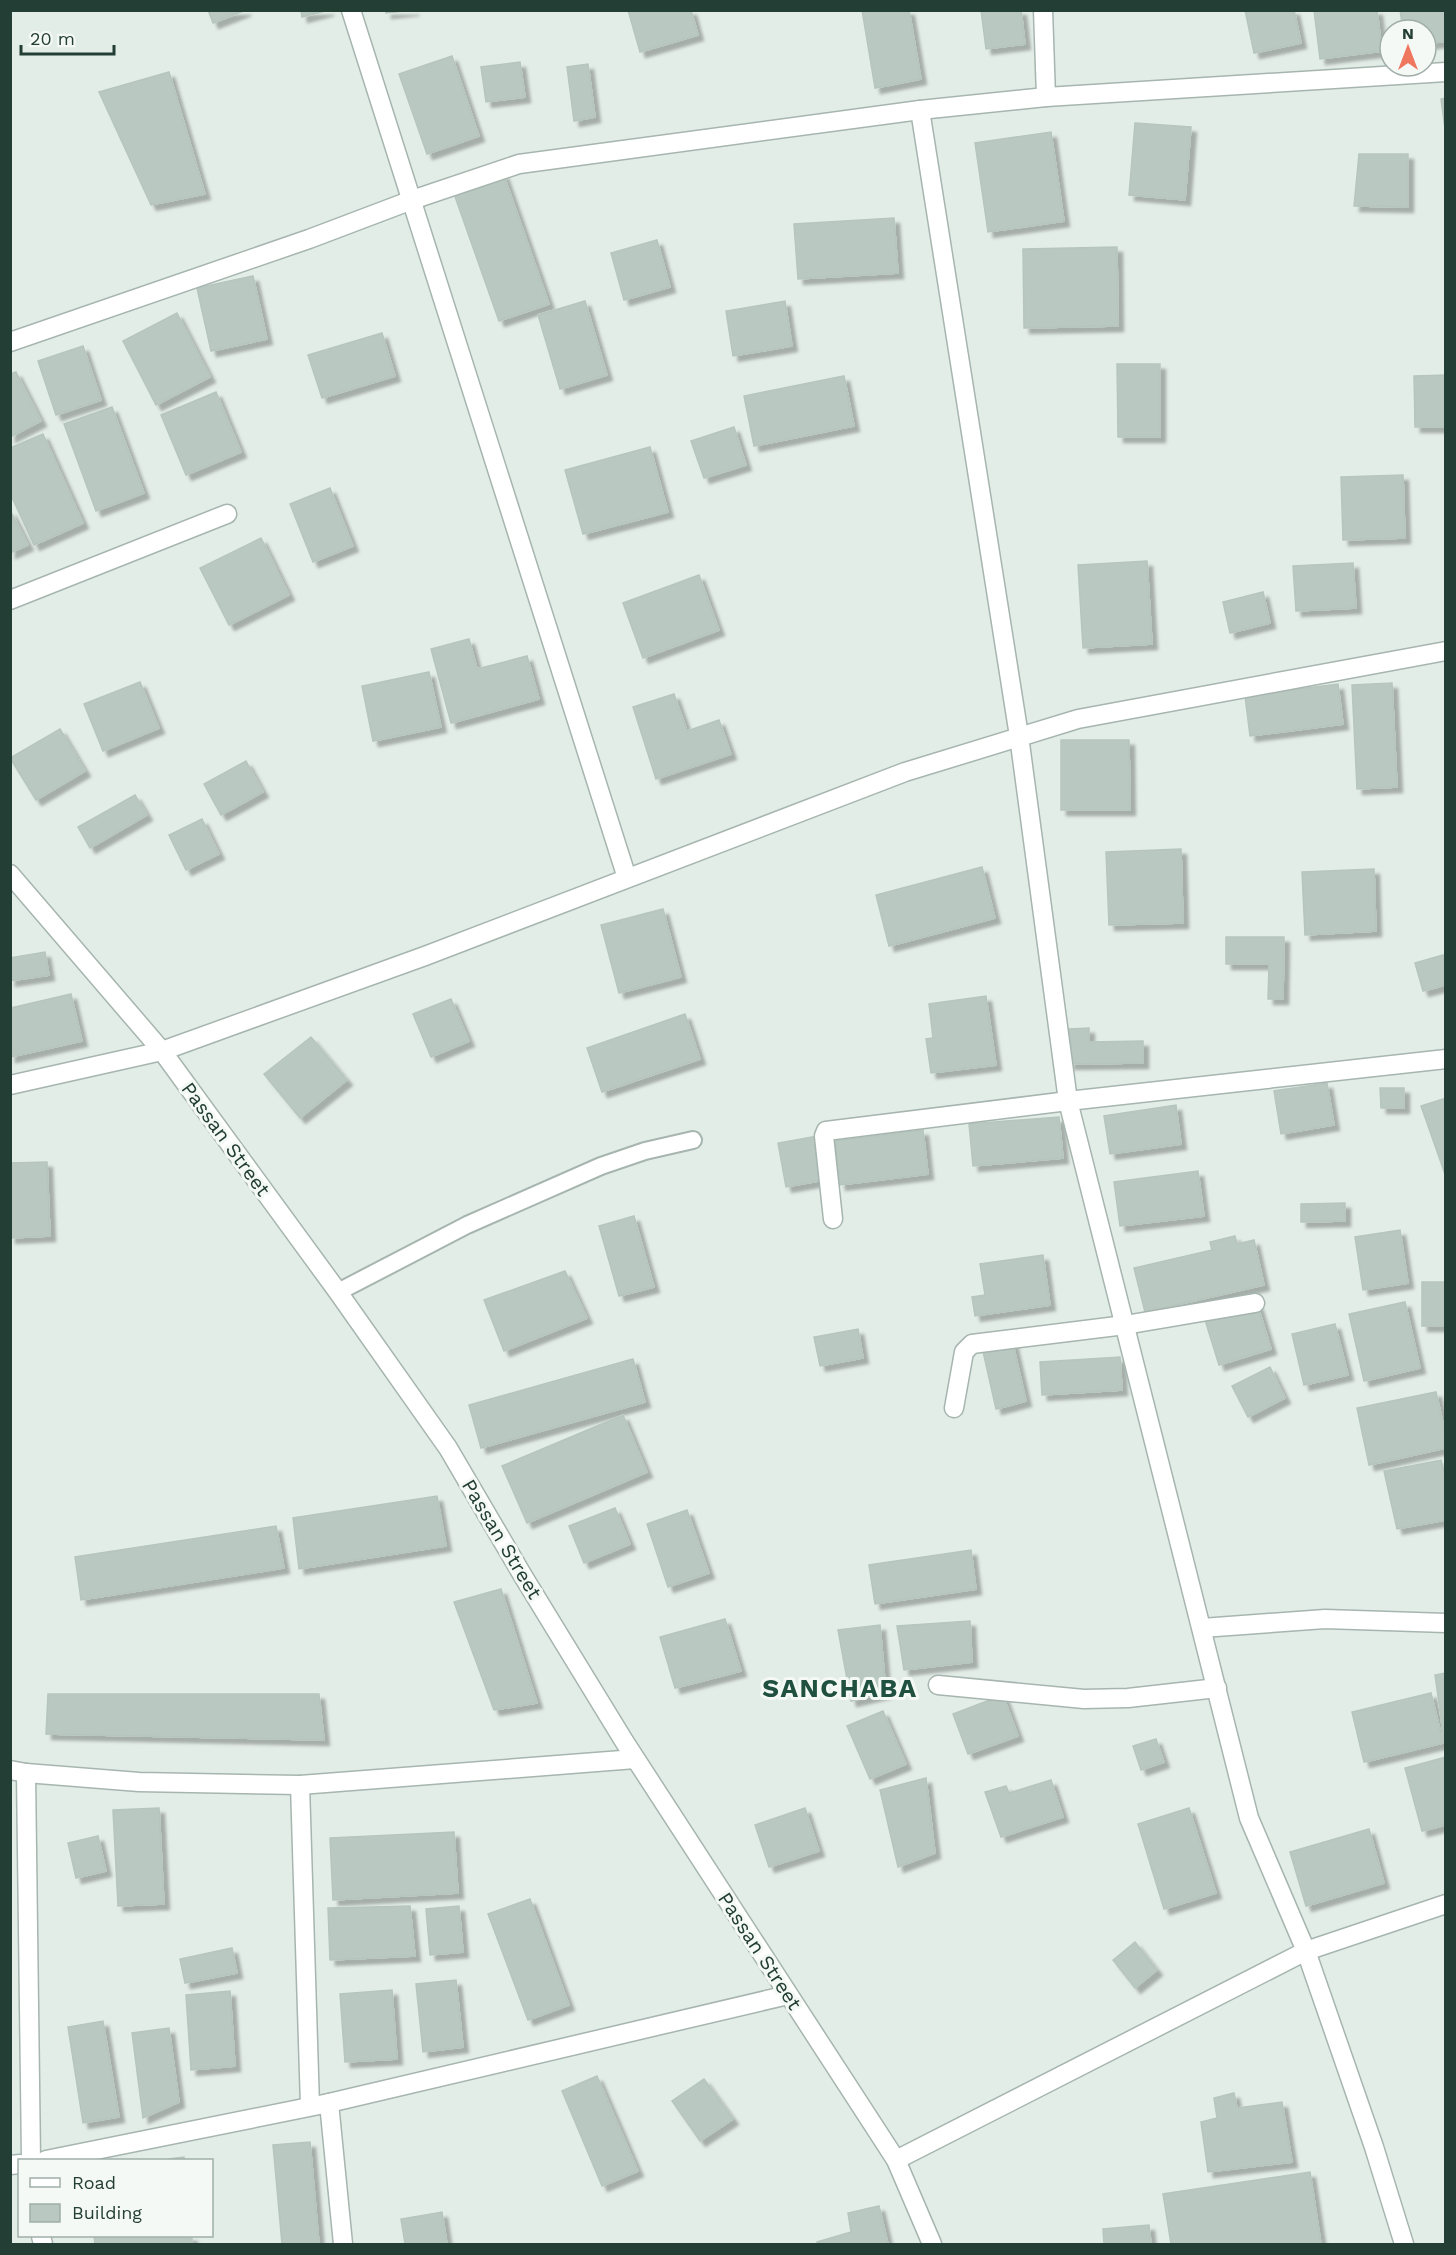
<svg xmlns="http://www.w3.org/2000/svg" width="1456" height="2255" viewBox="0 0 1456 2255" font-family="'Work Sans',sans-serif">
	<defs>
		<filter id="shadow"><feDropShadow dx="5.5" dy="5.5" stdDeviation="1.5" flood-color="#0004"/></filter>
	</defs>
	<rect width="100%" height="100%" fill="#e3ede8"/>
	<g fill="#b9c8c1" stroke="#b6c6be" stroke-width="1.5" filter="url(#shadow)">
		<polygon points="208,10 246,10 213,23"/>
		<polygon points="301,10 329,10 302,17"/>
		<polygon points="386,10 414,10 386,13"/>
		<polygon points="628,10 691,10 698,35 640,52"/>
		<polygon points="862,10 909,10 921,79 875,88"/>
		<polygon points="981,10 1021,10 1025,44 986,49"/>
		<polygon points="1245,10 1294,10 1301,43 1254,53"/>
		<polygon points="1314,10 1377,10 1382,51 1320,59"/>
		<polygon points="1400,10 1445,10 1446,41 1426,44 1426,30 1403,30"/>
		<polygon points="452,56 479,136 427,154 399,74"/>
		<polygon points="520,62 525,97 486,102 481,67"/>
		<polygon points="588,64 595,117 574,121 567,67"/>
		<polygon points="169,72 205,194 151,205 99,92"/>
		<polygon points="1446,98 1446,136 1441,99"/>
		<polygon points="1135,123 1191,127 1185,200 1129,195"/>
		<polygon points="1051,132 1064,221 988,232 975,143"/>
		<polygon points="1359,154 1408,154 1408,207 1354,206"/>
		<polygon points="503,173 549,304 499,321 453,191"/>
		<polygon points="894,218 898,273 798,279 794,224"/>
		<polygon points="657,240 670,287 624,300 611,253"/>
		<polygon points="1117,247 1118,326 1024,328 1023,249"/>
		<polygon points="253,276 267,339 211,351 197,288"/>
		<polygon points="585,301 607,375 560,389 538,315"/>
		<polygon points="785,301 792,346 733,356 726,311"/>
		<polygon points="177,313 210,377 156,405 123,341"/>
		<polygon points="382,333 395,376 322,398 308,355"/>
		<polygon points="83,346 101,400 56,415 38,361"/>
		<polygon points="1117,364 1160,364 1160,437 1118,437"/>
		<polygon points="16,372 41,421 10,437 10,374"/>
		<polygon points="1446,375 1446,427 1415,427 1414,376"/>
		<polygon points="844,376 854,426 754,446 744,396"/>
		<polygon points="216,392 241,452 186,475 161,415"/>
		<polygon points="112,407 144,493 96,511 64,424"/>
		<polygon points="734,427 746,465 704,478 691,441"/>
		<polygon points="43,434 83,523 34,545 10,493 10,448"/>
		<polygon points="650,447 668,512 583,534 565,470"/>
		<polygon points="1403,475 1405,538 1343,540 1341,477"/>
		<polygon points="330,488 353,546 313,562 290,504"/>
		<polygon points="10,510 28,545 10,553"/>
		<polygon points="261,538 289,595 229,625 200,568"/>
		<polygon points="1147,561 1152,644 1083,648 1078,565"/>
		<polygon points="1353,563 1356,608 1296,611 1293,566"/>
		<polygon points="699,575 719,630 643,658 623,603"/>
		<polygon points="1263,592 1270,623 1230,633 1223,602"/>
		<polygon points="469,639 477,669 527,656 539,699 451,723 431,649"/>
		<polygon points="429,672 441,727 373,741 362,686"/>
		<polygon points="140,682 159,728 103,751 84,704"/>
		<polygon points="1392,683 1397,787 1357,789 1352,685"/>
		<polygon points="1338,684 1343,724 1250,736 1245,696"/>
		<polygon points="674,694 687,731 719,720 731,754 656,779 633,707"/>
		<polygon points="60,729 85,771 36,800 10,758"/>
		<polygon points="1061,740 1129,740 1130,810 1061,810"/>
		<polygon points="246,761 263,792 221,815 204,784"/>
		<polygon points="135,795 147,815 90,848 78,827"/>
		<polygon points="202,819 219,854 186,870 169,835"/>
		<polygon points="1181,849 1183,923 1109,925 1106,852"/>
		<polygon points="982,867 995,918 889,946 876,895"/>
		<polygon points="1374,869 1376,931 1305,935 1302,872"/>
		<polygon points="663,909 681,977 619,993 601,925"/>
		<polygon points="1226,937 1284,937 1283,999 1268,999 1269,964 1226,964"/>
		<polygon points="45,952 49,975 10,981 10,958"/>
		<polygon points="1443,955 1446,964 1446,985 1423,991 1415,963"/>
		<polygon points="71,994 82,1041 10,1057 10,1008"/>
		<polygon points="986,996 996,1065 931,1073 926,1039 933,1038 929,1004"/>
		<polygon points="451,999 469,1041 431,1057 413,1014"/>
		<polygon points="685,1014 700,1059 602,1092 587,1048"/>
		<polygon points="1089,1028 1089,1042 1143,1041 1143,1063 1069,1064 1069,1029"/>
		<polygon points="311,1037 347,1080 300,1118 264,1074"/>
		<polygon points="1327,1083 1334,1125 1281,1134 1274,1091"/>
		<polygon points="1380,1088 1404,1088 1404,1108 1381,1108"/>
		<polygon points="1446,1098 1446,1177 1421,1106"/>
		<polygon points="1176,1105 1181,1144 1110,1154 1104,1116"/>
		<polygon points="1059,1117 1063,1158 973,1166 969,1124"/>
		<polygon points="923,1130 928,1174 840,1185 835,1141"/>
		<polygon points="817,1136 825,1180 786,1187 778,1143"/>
		<polygon points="47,1162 50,1236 10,1238 10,1163"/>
		<polygon points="1198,1171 1204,1216 1120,1226 1114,1182"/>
		<polygon points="1345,1203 1345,1221 1301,1222 1301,1204"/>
		<polygon points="634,1216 654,1287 619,1296 599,1226"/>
		<polygon points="1400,1230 1408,1283 1363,1290 1355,1237"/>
		<polygon points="1235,1236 1237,1244 1254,1240 1264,1285 1145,1312 1134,1268 1212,1250 1210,1242"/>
		<polygon points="1043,1255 1050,1305 975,1316 972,1297 985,1295 980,1264"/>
		<polygon points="565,1271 587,1318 504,1351 484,1300"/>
		<rect x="1422" y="1282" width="24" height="44"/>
		<polygon points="1405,1302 1420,1368 1364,1381 1349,1314"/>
		<polygon points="1257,1303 1271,1349 1219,1365 1205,1320"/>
		<polygon points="1335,1324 1348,1375 1304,1385 1292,1334"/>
		<polygon points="858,1329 863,1358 820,1366 814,1337"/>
		<polygon points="1012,1340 1026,1401 996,1409 982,1347"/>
		<polygon points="1120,1357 1122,1390 1042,1395 1040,1362"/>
		<polygon points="633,1359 645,1402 481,1448 469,1405"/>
		<polygon points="1270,1367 1285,1398 1248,1417 1232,1386"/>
		<polygon points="1436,1392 1446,1437 1446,1448 1369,1465 1357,1408"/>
		<polygon points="623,1415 647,1472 527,1523 502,1466"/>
		<polygon points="1441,1460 1446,1480 1446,1520 1397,1529 1384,1471"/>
		<polygon points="437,1496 446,1546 299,1569 293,1518"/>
		<polygon points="615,1508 630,1544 584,1563 569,1526"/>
		<polygon points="687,1510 709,1573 668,1587 647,1524"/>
		<polygon points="276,1526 284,1568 81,1600 75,1557"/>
		<polygon points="971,1550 976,1589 875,1604 869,1565"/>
		<polygon points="501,1589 537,1703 494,1710 454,1602"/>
		<polygon points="725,1619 741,1671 675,1688 660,1637"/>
		<polygon points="970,1621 972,1662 904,1670 897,1626"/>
		<polygon points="880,1625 886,1693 851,1701 838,1630"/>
		<polygon points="1446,1673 1446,1745 1445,1746 1435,1675"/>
		<polygon points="1431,1693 1443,1743 1364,1762 1352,1712"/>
		<polygon points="48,1694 319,1694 324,1740 46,1734"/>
		<polygon points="1003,1695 1018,1736 968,1754 953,1714"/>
		<polygon points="883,1711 906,1764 870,1779 847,1726"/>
		<polygon points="1156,1739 1164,1762 1141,1770 1133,1746"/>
		<polygon points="1446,1757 1446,1825 1422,1831 1405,1768"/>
		<polygon points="926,1778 935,1853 898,1867 880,1790"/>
		<polygon points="1051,1780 1063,1817 1001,1837 985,1792 1006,1786 1009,1793"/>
		<polygon points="159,1808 164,1904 118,1906 113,1810"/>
		<polygon points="805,1808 819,1851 769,1867 755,1825"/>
		<polygon points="1189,1808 1216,1893 1164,1909 1138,1824"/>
		<polygon points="1369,1829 1384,1883 1306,1906 1290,1852"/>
		<polygon points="454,1832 458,1893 333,1900 330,1838"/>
		<polygon points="98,1836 106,1871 76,1878 68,1843"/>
		<polygon points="530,1899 569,2005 528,2020 488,1914"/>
		<polygon points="410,1906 415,1956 330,1960 328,1908"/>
		<polygon points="459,1906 463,1952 430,1955 426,1909"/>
		<polygon points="1135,1942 1157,1970 1135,1988 1113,1960"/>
		<polygon points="232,1948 237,1973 185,1983 180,1959"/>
		<polygon points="456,1980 463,2047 423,2052 416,1984"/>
		<polygon points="392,1990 397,2059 345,2062 340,1994"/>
		<polygon points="230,1991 235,2066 191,2070 186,1995"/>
		<polygon points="103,2021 119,2117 83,2123 68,2027"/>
		<polygon points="169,2028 179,2102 143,2118 132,2033"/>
		<polygon points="597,2076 638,2171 602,2186 562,2091"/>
		<polygon points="704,2079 733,2119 700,2141 672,2101"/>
		<polygon points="1234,2093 1237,2108 1282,2102 1292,2162 1208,2172 1201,2122 1217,2118 1214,2098"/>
		<polygon points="310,2142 319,2244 282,2244 273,2145"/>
		<polygon points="184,2157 184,2160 169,2160 169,2159"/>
		<polygon points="1310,2172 1321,2244 1171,2244 1163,2194"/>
		<polygon points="879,2206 888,2244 818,2244 817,2242 851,2232 848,2213"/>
		<polygon points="442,2212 447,2244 405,2244 401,2219"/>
		<polygon points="1149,2225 1151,2244 1104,2244 1103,2229"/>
		<polygon points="94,2236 192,2236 192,2244 95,2244"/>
	</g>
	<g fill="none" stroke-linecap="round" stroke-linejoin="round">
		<defs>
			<polyline id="service" points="338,1292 467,1225 601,1166 645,1151 693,1140"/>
			<g id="minor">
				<polyline points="351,10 627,878"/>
				<polyline points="1043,10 1046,97"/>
				<polyline points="920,110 1019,736 1068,1101 1249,1818 1306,1951 1374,2147 1404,2244"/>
				<polyline points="10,342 309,239 412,200 519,164 920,110 1046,97 1446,72"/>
				<polyline points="10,600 227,514"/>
				<polyline points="10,874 162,1051 338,1292 448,1448 523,1576 624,1741 896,2160 932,2244"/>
				<polyline points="10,1085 162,1051 425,956 905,772 1078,719 1446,651"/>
				<polyline points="833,1219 824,1136 826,1131 1068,1101 1446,1059"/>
				<polyline points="954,1408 964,1352 972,1344 1125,1325 1255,1303"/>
				<polyline points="1202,1628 1325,1619 1446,1623"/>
				<polyline points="938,1685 1084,1699 1128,1698 1217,1688"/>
				<polyline points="10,1770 26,1773 139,1782 300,1785 635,1759"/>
				<polyline points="26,1773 31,2160"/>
				<polyline points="300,1785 310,2106"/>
				<polyline points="329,2103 343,2244"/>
				<polyline points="46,2160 329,2103 788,1995"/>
				<polyline points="896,2160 1306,1951 1446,1904"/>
				<polyline points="10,2165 20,2164"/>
				<polyline points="41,2236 43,2244"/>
			</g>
		</defs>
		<use href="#service" stroke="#a6b5af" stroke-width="20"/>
		<use href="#minor" stroke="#a6b5af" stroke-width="21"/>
		<use href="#service" stroke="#fff" stroke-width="16"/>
		<use href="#minor" stroke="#fff" stroke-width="18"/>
	</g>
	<g text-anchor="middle" stroke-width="6" stroke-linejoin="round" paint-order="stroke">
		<g font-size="20" fill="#233e35" stroke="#f4f9f6">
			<text transform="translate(226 1139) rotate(54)" y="7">Passan Street</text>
			<text transform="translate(502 1539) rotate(59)" y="7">Passan Street</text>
			<text transform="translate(760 1951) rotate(57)" y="7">Passan Street</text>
		</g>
		<g font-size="26" font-weight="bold" letter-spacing="1.5" fill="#1f5040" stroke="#f4f9f6">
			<text x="840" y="1697">SANCHABA</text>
		</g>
	</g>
	<rect width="1456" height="2255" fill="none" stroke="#233e35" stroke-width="24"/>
	<rect x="18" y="2159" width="195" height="78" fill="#f4f9f6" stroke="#a0aea9" stroke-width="1.5"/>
	<rect x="30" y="2178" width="30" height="9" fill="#ffffff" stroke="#a0aea9" stroke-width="1.5"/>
	<text x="72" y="2189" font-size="18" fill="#233e35">Road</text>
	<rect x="30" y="2204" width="30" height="18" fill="#b9c8c1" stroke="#a0aea9" stroke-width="1.5"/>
	<text x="72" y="2219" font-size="18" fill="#233e35">Building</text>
	<g transform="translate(1408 48)"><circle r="28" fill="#f4f9f6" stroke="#a0aea9" stroke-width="1.5"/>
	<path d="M0-4.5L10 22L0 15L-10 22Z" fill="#ef775f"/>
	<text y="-9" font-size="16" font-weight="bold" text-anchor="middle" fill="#233e35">N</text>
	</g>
	<path d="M21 45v9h93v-9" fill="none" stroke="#233e35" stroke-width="3"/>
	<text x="30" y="45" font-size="18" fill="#233e35" stroke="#f4f9f6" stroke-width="4.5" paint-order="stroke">20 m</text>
</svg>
